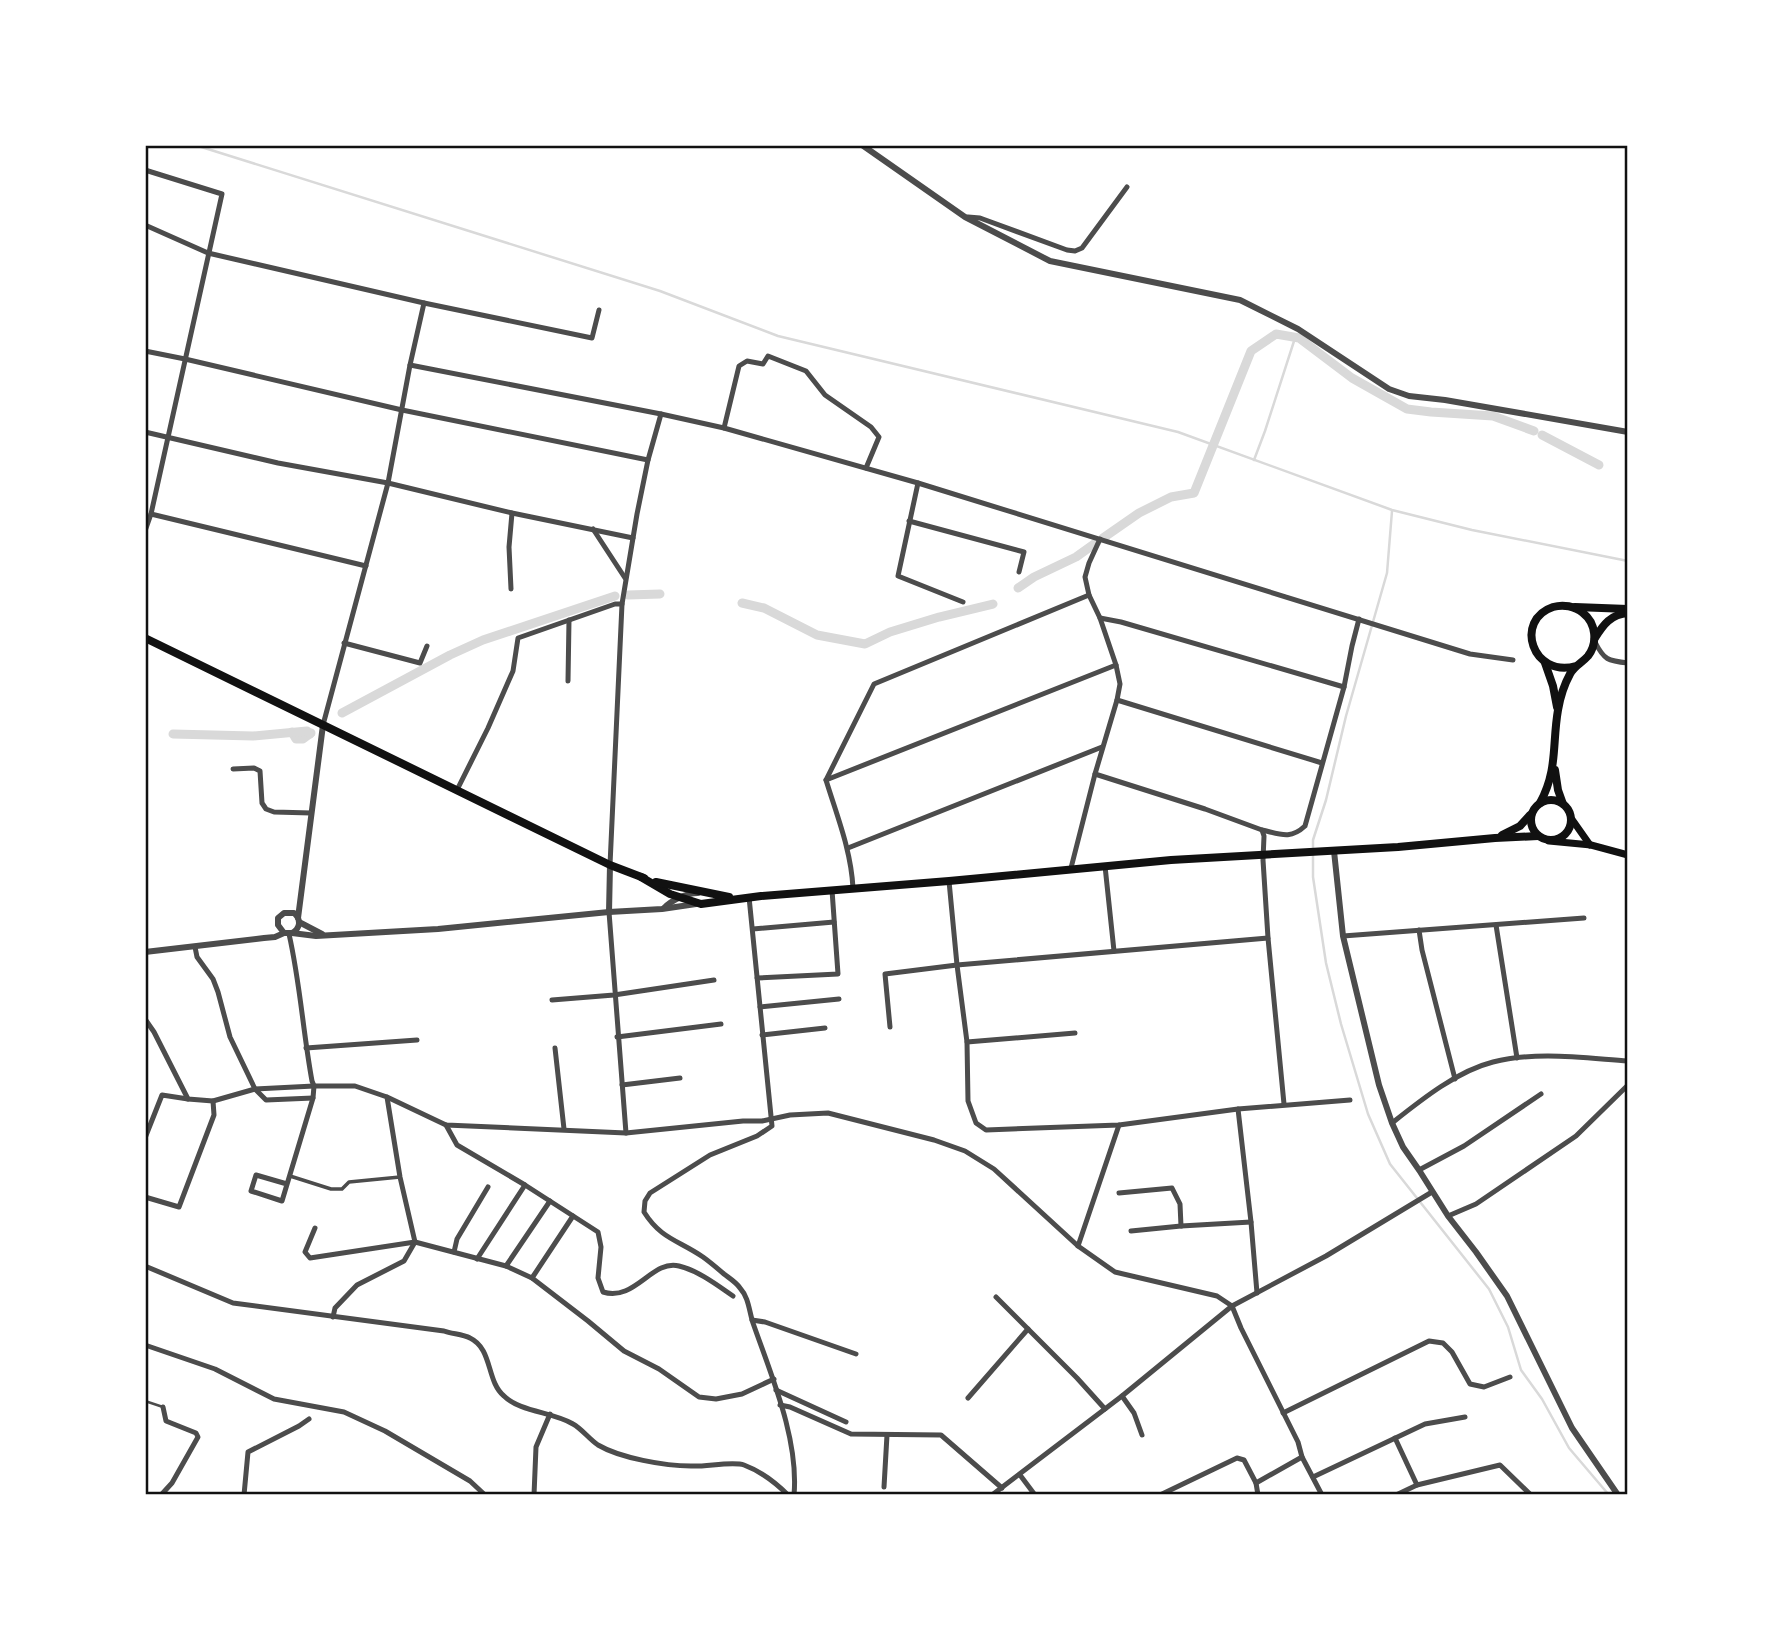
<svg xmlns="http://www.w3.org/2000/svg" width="1773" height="1640" viewBox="0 0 1773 1640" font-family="Ubuntu,sans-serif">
	<rect width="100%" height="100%" fill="#fff"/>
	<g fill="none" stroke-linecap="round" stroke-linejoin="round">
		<g stroke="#d9d9d9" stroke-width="2.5">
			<polyline points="195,145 660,291 778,336 1178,432 1392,510 1472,530 1628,561"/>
			<polyline points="1254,460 1265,431 1295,338"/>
			<polyline points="1392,511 1387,573 1346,716 1326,800 1313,840 1313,877 1326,963 1341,1024 1368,1114 1390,1164 1489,1289 1508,1327 1521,1370 1542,1399 1569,1448 1609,1495"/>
		</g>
		<g stroke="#d9d9d9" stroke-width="9">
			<polyline points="1542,435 1599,465"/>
			<polyline points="1103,538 1139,513 1171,497 1194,493 1251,351 1276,334 1299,338 1352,378 1407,409 1431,412 1493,416 1534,431"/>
			<polyline points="1018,588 1034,577 1076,557 1097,542"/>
			<polyline points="628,595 660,594"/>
			<polyline points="742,603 764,608 817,635 865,644 890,632 939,617 993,604"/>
			<polyline points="342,713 450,655 483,640 615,596"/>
			<polyline points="292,732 296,739 303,739 311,733"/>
			<polyline points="173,734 253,736 307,731 310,734"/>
		</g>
		<polyline stroke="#4c4c4c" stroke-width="2.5" points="145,1401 163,1407"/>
		<polyline stroke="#4c4c4c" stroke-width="3.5" points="290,1176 331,1189 342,1189 349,1182 400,1177"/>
		<g stroke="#4c4c4c" stroke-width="5">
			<polyline points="145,170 222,194 151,514 145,531"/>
			<polyline points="968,217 980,218 1067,250 1075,251 1082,248 1127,187"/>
			<polyline points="145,225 208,253 424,303 592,338 599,310"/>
			<polyline points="145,351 185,359 402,410 648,460"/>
			<polyline points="410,365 661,414 724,428 918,483 1470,654 1513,660"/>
			<polyline points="724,428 739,366 747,361 763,364 768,356 806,371 825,395 871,427 879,437 866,468"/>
			<polyline points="145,432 278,463 388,483 512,513 633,538"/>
			<polyline points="918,483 898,576 963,602"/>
			<polyline points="151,514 366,566"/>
			<polyline points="909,521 1024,552 1019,572"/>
			<polyline points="593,529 625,578"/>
			<polyline points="511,589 509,547 512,513"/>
			<polyline points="1100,618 1121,622 1344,687"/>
			<path d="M1595,642C1604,660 1608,661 1628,663"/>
			<polyline points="344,643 420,663 427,646"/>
			<polyline points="568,681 569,620"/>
			<polyline points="1117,700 1322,763"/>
			<polyline points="323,725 388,483 410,365 424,303"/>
			<polyline points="233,769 254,768 260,771 262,803 266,809 274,812 311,813"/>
			<polyline points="1095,774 1205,809 1262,830 1264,836 1263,860 1268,938 1284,1104"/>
			<polyline points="826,780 1116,665"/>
			<polyline points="457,790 488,728 513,671 518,638 615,604 622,604"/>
			<path d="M1262,830C1280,834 1290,840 1305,826L1344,687L1352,646L1359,619"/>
			<polyline points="848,848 1102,747"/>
			<polyline points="610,865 622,604 637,514 648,460 661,414"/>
			<polyline points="1105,866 1114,951"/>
			<polyline points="1071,868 1095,774 1117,700 1120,684 1116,665 1100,618 1089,595 1085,577 1089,563 1100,539"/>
			<polyline points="949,881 957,965 967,1042 968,1101 976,1123 986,1130 1119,1125 1238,1109 1350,1100"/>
			<path d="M853,888C851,850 837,816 826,780L874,684L1089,595"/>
			<path d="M749,897L772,1126L757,1136L710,1155L650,1193L645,1201L644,1212C661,1239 678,1240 703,1257C710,1262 717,1268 724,1274C729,1278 736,1282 740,1288C749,1298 749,1311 753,1323C771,1375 799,1439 794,1495"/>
			<polyline points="609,912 626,1133"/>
			<polyline points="1496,925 1517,1058"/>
			<polyline points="753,929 834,922"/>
			<polyline points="1419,930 1422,950 1455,1079"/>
			<polyline points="1343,936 1584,918"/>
			<polyline points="195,947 197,957 213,979 218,992 230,1037 255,1089 266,1100 313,1098"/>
			<polyline points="757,978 838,974 832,890"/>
			<polyline points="552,1000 614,995 714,980"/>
			<polyline points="760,1007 839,999"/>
			<polyline points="145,1019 154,1032 188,1099"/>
			<polyline points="890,1027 885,974 957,965 1268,938"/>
			<polyline points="762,1035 825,1028"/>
			<polyline points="617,1037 721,1024"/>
			<polyline points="967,1042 1075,1033"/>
			<polyline points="306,1048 417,1040"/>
			<polyline points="555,1048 564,1129"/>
			<polyline points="622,1085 680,1078"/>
			<polyline points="387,1097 446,1125 626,1133 743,1121 762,1121 790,1115 828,1113 934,1140 965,1151 994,1169 1078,1246 1115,1272 1217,1296 1232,1306 1241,1328 1298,1442 1302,1457 1322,1495"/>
			<polyline points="1238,1109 1251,1222 1257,1293"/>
			<path d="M1392,1123C1421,1100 1457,1071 1493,1062C1536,1051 1584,1058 1628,1061"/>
			<path d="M446,1125L457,1145L525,1185L598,1232L601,1247L598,1278L603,1292C635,1302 652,1259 679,1266C699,1271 717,1285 733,1296"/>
			<polyline points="145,1138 162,1095 188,1099 213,1101 255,1089 314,1086 355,1086 387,1097 400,1177 415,1242 404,1261 357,1285 335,1308 333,1317"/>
			<polyline points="1419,1170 1464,1146 1541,1094"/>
			<path d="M287,1184L256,1175L251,1191L282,1201L313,1098L314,1086L312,1081C303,1032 300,982 289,934"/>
			<polyline points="1119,1193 1172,1188 1180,1204 1181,1226"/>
			<polyline points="145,1197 179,1207 214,1115 213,1101"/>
			<polyline points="1448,1216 1476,1204 1576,1136 1628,1085"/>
			<polyline points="315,1228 305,1252 310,1258 415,1242 506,1266 532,1278 588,1321 624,1351 659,1369 699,1397 716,1399 742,1394 774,1379"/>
			<polyline points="1131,1231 1181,1226 1251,1222"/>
			<polyline points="1078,1246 1119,1125"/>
			<polyline points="454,1252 457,1239 488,1187"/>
			<polyline points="477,1259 525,1185"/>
			<path d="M145,1266L233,1303L444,1331C452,1334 463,1334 470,1338C493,1349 486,1381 504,1396C520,1412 553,1412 573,1424C582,1429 589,1439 598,1445C620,1458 665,1466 691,1466C705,1467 733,1461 744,1465C760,1471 776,1483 788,1495"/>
			<polyline points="506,1266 550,1201"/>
			<polyline points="532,1278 573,1216"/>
			<polyline points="996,1297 1077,1378 1105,1409"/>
			<polyline points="752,1320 765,1322 856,1354"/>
			<polyline points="145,1345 215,1369 274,1399 344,1412 385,1431 470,1481 485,1495"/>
			<polyline points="776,1390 846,1422"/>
			<polyline points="1122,1396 1134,1413 1142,1435"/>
			<polyline points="968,1398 1028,1329"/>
			<polyline points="780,1405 790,1407 851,1434 941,1435 1002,1488"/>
			<polyline points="1283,1413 1429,1341 1443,1343 1452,1352 1470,1384 1484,1387 1510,1377"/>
			<polyline points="1395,1438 1417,1485"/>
			<polyline points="1020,1475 1035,1495"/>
			<polyline points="1313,1477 1425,1424 1465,1417"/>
			<polyline points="1256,1483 1258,1495"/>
			<polyline points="884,1487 887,1435"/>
			<polyline points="161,1495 172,1483 198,1437 196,1433 166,1421 163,1407"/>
			<polyline points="244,1495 248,1452 299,1426 309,1419"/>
			<polyline points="534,1495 536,1447 550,1414"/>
			<polyline points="992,1495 1122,1396 1232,1306 1326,1256 1432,1192"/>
			<polyline points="1160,1495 1237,1458 1244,1460 1256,1483 1302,1457"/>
			<polyline points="1396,1495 1417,1485 1500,1465 1531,1495"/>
		</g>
		<g stroke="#4c4c4c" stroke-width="6">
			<polyline points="862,145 965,217 1050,261 1240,300 1298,329 1389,389 1409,396 1445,400 1628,432"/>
			<polyline points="1334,851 1343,936 1379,1085 1392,1123 1403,1147 1419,1170 1448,1216 1476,1252 1507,1296 1572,1428 1618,1495"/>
			<path d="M664,908C672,900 686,893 698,893"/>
			<polyline points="609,912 610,865"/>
			<polyline points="298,918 323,725"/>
			<polyline points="299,922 322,934"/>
			<polyline points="292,933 316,936 438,929 609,912 662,909 696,904"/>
			<path d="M145,952L264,938L275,937L284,933H292C301,928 301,919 294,913H284L278,918V925L284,933"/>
		</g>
		<g stroke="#111" stroke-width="7">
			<polyline points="1571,818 1590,845"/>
			<polyline points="1549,841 1591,845 1628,855"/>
		</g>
		<g stroke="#111" stroke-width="8">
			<polyline points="1575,607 1628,609"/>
			<polyline points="145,638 610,865 644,878"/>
			<path d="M1595,638C1603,625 1611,614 1628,613"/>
			<polyline points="1545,663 1553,686 1557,707"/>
			<polyline points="1555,770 1558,790 1563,804"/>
			<circle cx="1551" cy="820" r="20"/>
			<path d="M1540,803C1558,770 1552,744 1558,710C1560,698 1564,685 1570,674C1575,665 1582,663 1588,656C1598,643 1596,623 1583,613C1575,606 1563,604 1553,607C1514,620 1532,678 1576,666"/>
			<polyline points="1502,835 1520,826 1530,815"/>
			<polyline points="641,877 670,894 701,904 761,896 949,881 1171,860 1398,847 1495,838 1538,836"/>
			<polyline points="656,882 729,897"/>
		</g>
	</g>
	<rect width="1773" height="1640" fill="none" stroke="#ffffff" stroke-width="294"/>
	<rect x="147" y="147" width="1479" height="1346" fill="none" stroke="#111" stroke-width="2.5"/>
</svg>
